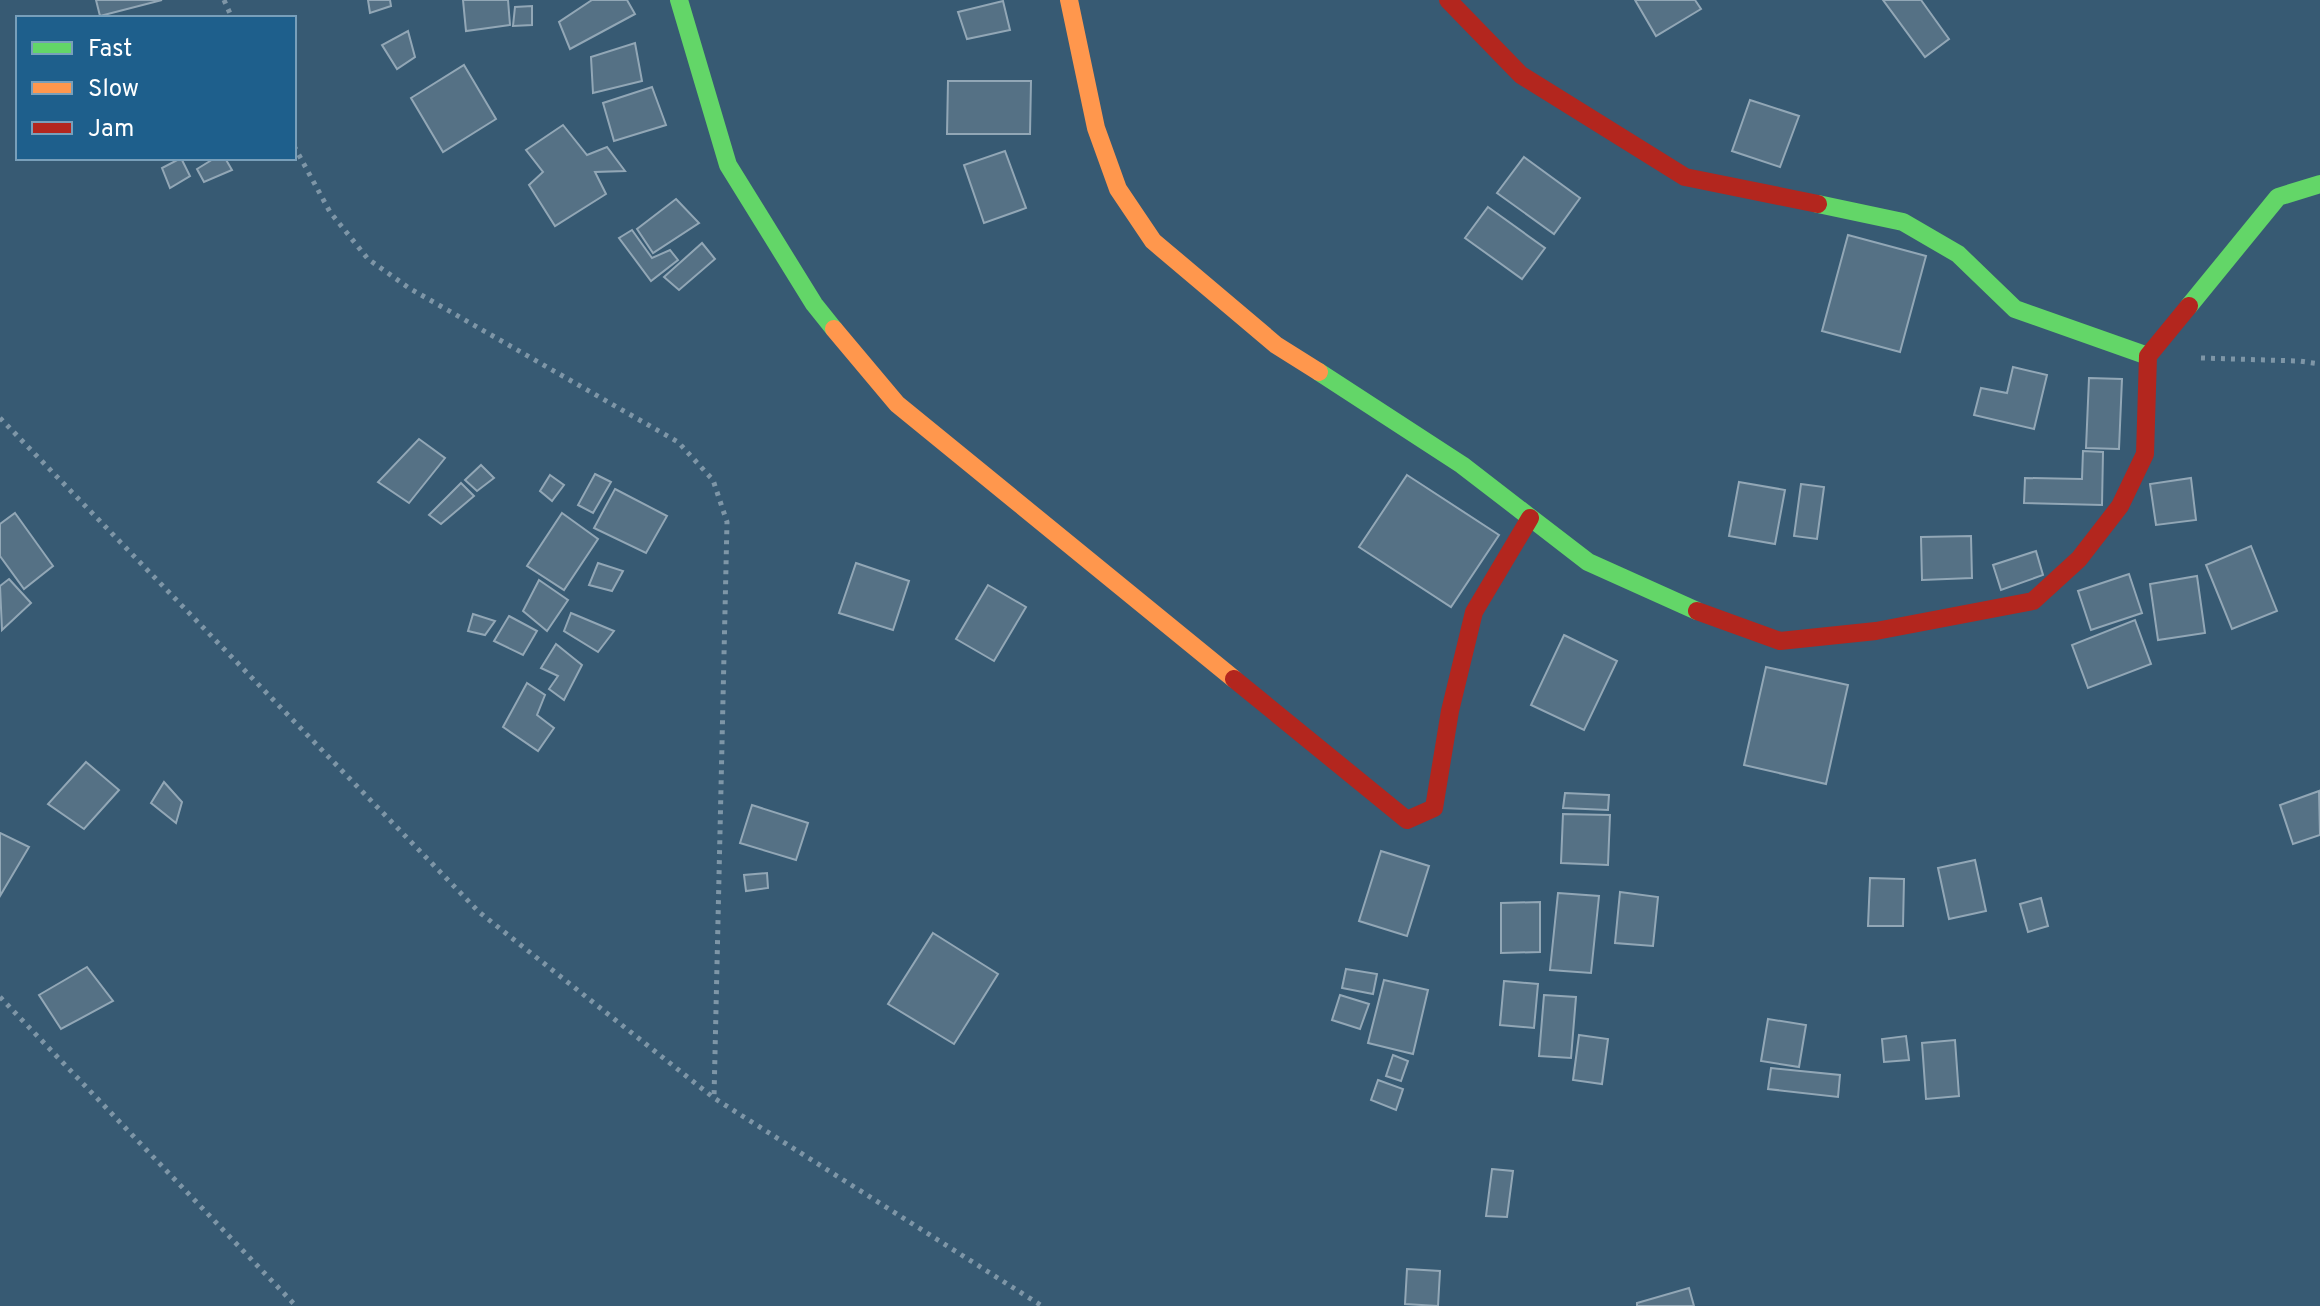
<svg xmlns="http://www.w3.org/2000/svg" width="2320" height="1306" viewBox="0 0 2320 1306" font-family="Overpass,sans-serif">
	<rect width="100%" height="100%" fill="#375a73"/>
	<g fill="#557185" stroke="#92a7b6" stroke-width="2">
		<polygon points="96,0 162,0 100,16"/>
		<polygon points="368,0 390,0 391,6 370,13"/>
		<polygon points="463,0 508,0 510,25 466,31"/>
		<polygon points="592,0 627,0 635,14 570,49 559,22"/>
		<polygon points="1635,0 1695,0 1701,9 1656,36"/>
		<polygon points="1883,0 1921,0 1949,39 1925,57"/>
		<polygon points="1003,1 1010,30 967,39 958,12"/>
		<polygon points="532,6 532,25 513,26 515,7"/>
		<polygon points="408,31 415,57 397,69 382,45"/>
		<polygon points="635,43 642,81 593,93 591,57"/>
		<polygon points="464,65 496,119 443,152 411,98"/>
		<polygon points="948,81 1031,81 1030,134 947,134"/>
		<polygon points="652,87 666,125 614,141 603,103"/>
		<polygon points="1750,100 1799,116 1780,167 1732,151"/>
		<polygon points="563,125 587,155 607,147 625,171 595,172 606,194 555,226 529,185 543,172 526,150"/>
		<polygon points="1005,151 1026,208 984,223 964,165"/>
		<polygon points="1524,157 1580,198 1554,234 1497,193"/>
		<polygon points="181,158 190,176 170,188 162,168"/>
		<polygon points="215,158 225,158 232,170 204,182 197,169"/>
		<polygon points="676,199 699,223 653,253 637,229"/>
		<polygon points="1488,207 1545,248 1522,279 1465,238"/>
		<polygon points="632,230 652,258 670,250 678,260 651,281 619,238"/>
		<polygon points="1848,235 1926,256 1900,352 1822,331"/>
		<polygon points="702,243 715,259 679,290 664,277"/>
		<polygon points="2013,367 2047,375 2034,429 1974,415 1981,388 2007,393"/>
		<polygon points="2089,378 2122,379 2119,449 2086,448"/>
		<polygon points="419,439 445,458 409,503 378,482"/>
		<polygon points="2083,451 2103,452 2102,505 2024,503 2025,478 2082,479"/>
		<polygon points="481,465 494,478 477,491 465,480"/>
		<polygon points="595,474 611,482 593,513 578,505"/>
		<polygon points="550,475 564,485 552,501 540,491"/>
		<polygon points="1407,475 1499,535 1451,607 1359,547"/>
		<polygon points="2191,478 2196,520 2156,525 2150,484"/>
		<polygon points="1739,482 1785,490 1775,544 1729,536"/>
		<polygon points="461,483 474,496 441,524 429,515"/>
		<polygon points="1801,484 1824,487 1817,539 1794,536"/>
		<polygon points="615,489 667,516 646,553 594,528"/>
		<polygon points="15,513 53,566 24,589 0,556 0,524"/>
		<polygon points="562,513 598,539 564,590 527,566"/>
		<polygon points="1971,536 1972,578 1922,580 1921,537"/>
		<polygon points="2251,546 2277,611 2232,629 2206,565"/>
		<polygon points="2036,551 2043,575 2001,590 1993,565"/>
		<polygon points="598,563 623,571 612,591 589,585"/>
		<polygon points="856,563 909,581 893,630 839,613"/>
		<polygon points="2129,574 2142,613 2091,630 2078,591"/>
		<polygon points="2197,576 2205,633 2158,640 2150,584"/>
		<polygon points="9,579 31,603 2,630 0,586"/>
		<polygon points="539,580 568,600 547,631 523,611"/>
		<polygon points="988,585 1026,607 994,661 956,639"/>
		<polygon points="571,613 614,631 598,652 564,631"/>
		<polygon points="473,614 495,621 485,635 468,631"/>
		<polygon points="509,616 537,631 523,655 494,641"/>
		<polygon points="2135,620 2151,664 2088,688 2072,645"/>
		<polygon points="1564,635 1617,661 1584,730 1531,705"/>
		<polygon points="556,644 582,665 564,700 549,689 558,676 541,668"/>
		<polygon points="1766,667 1848,685 1826,784 1744,765"/>
		<polygon points="527,683 545,695 537,715 554,728 538,751 503,727"/>
		<polygon points="86,762 119,790 84,829 48,804"/>
		<polygon points="164,782 182,802 176,823 151,803"/>
		<polygon points="2319,791 2320,835 2293,844 2280,805"/>
		<polygon points="1565,793 1609,795 1608,810 1563,808"/>
		<polygon points="752,805 808,823 796,860 740,843"/>
		<polygon points="1563,814 1610,815 1608,865 1561,863"/>
		<polygon points="0,833 29,847 0,896"/>
		<polygon points="1381,851 1429,866 1407,936 1359,921"/>
		<polygon points="1975,860 1986,911 1949,919 1938,868"/>
		<polygon points="767,873 768,888 746,891 744,875"/>
		<polygon points="1870,878 1904,879 1903,926 1868,926"/>
		<polygon points="1620,892 1658,897 1653,946 1615,943"/>
		<polygon points="1558,893 1599,896 1591,973 1550,970"/>
		<polygon points="2041,898 2048,926 2028,932 2020,904"/>
		<polygon points="1540,902 1540,952 1501,953 1501,903"/>
		<polygon points="933,933 998,974 954,1044 888,1004"/>
		<polygon points="87,967 113,1001 61,1029 39,995"/>
		<polygon points="1346,969 1377,974 1373,994 1342,988"/>
		<polygon points="1384,980 1428,990 1413,1054 1368,1043"/>
		<polygon points="1504,981 1538,984 1534,1028 1500,1025"/>
		<polygon points="1340,995 1369,1004 1360,1029 1332,1020"/>
		<polygon points="1544,995 1576,997 1571,1058 1539,1056"/>
		<polygon points="1768,1019 1806,1025 1799,1067 1761,1061"/>
		<polygon points="1579,1035 1608,1039 1602,1084 1573,1080"/>
		<polygon points="1906,1036 1909,1060 1884,1062 1882,1039"/>
		<polygon points="1955,1040 1959,1096 1926,1099 1922,1043"/>
		<polygon points="1393,1055 1408,1061 1401,1081 1386,1076"/>
		<polygon points="1771,1068 1840,1075 1838,1097 1768,1089"/>
		<polygon points="1378,1080 1403,1089 1396,1110 1371,1100"/>
		<polygon points="1492,1169 1513,1171 1507,1217 1486,1216"/>
		<polygon points="1407,1269 1440,1271 1438,1306 1405,1304"/>
		<polygon points="1689,1288 1694,1306 1637,1306 1637,1303"/>
	</g>
	<g fill="none" stroke-linecap="round" stroke-linejoin="round">
		<g stroke="#7e96a7" stroke-width="5" stroke-dasharray="4 6" stroke-linecap="butt">
			<polyline points="224,0 232,18"/>
			<polyline points="294,146 330,212 368,259 409,288 678,442 713,480 727,522 714,1098"/>
			<polyline points="2201,358 2299,361 2320,364"/>
			<polyline points="0,418 479,912 714,1098 1042,1306"/>
			<polyline points="0,997 296,1306"/>
		</g>
		<g stroke="#63d668" stroke-width="18">
			<polyline points="679,0 728,165 814,304 834,329"/>
			<polyline points="1818,204 1903,222 1958,254 2015,309 2148,356"/>
			<polyline points="2189,306 2278,197 2320,184"/>
			<polyline points="1319,372 1462,465 1588,562 1697,611"/>
		</g>
		<g stroke="#ff974d" stroke-width="18">
			<polyline points="1069,0 1096,128 1118,189 1153,241 1276,345 1319,372"/>
			<polyline points="834,329 897,404 1234,679"/>
		</g>
		<g stroke="#b3261e" stroke-width="18">
			<polyline points="1448,0 1521,75 1685,177 1818,204"/>
			<polyline points="1697,611 1780,641 1876,631 2033,601 2079,559 2120,506 2145,454 2148,356 2189,306"/>
			<polyline points="1234,679 1407,820 1434,808 1450,711 1474,612 1530,518"/>
		</g>
	</g>
	<rect x="16" y="16" width="280" height="144" fill="#1e5f8c" stroke="#789fba" stroke-width="2"/>
	<rect x="32" y="42" width="40" height="12" fill="#63d668" stroke="#789fba" stroke-width="2"/>
	<text x="88" y="56" font-size="24" fill="#ffffff">Fast</text>
	<rect x="32" y="82" width="40" height="12" fill="#ff974d" stroke="#789fba" stroke-width="2"/>
	<text x="88" y="96" font-size="24" fill="#ffffff">Slow</text>
	<rect x="32" y="122" width="40" height="12" fill="#b3261e" stroke="#789fba" stroke-width="2"/>
	<text x="88" y="136" font-size="24" fill="#ffffff">Jam</text>
</svg>
